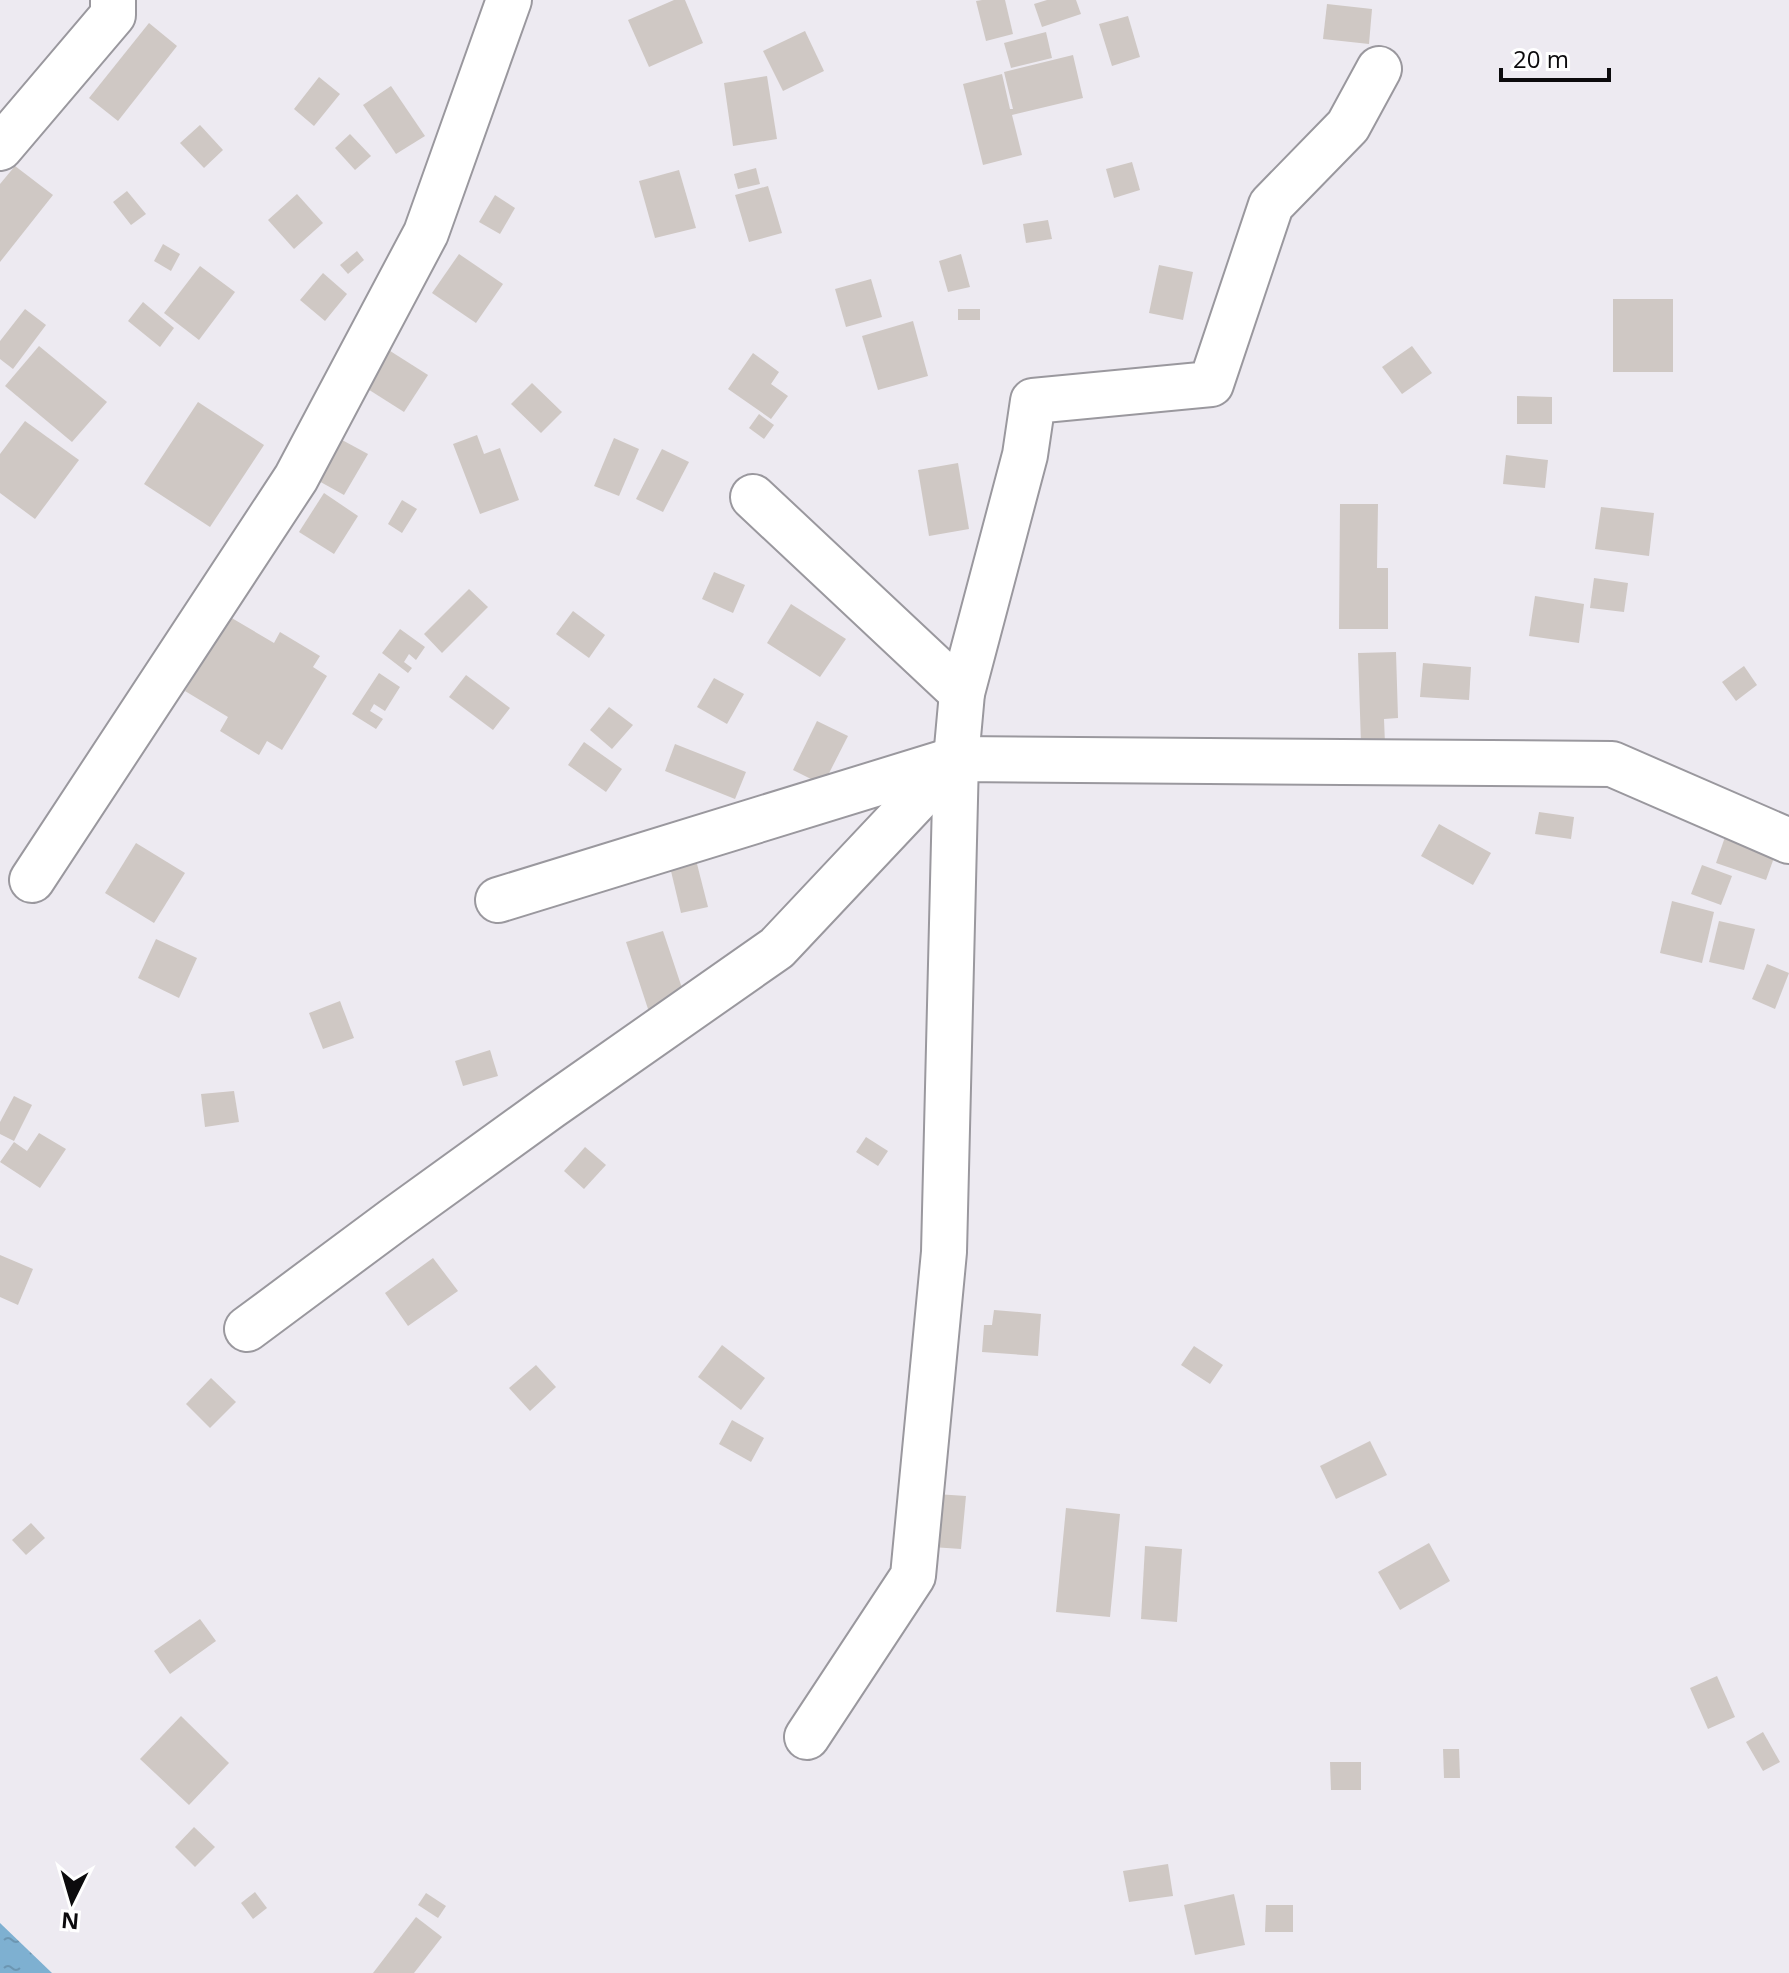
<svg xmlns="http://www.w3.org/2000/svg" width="1789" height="1973" viewBox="0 0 1789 1973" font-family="'Open Sans',sans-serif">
	<defs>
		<pattern id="water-ripples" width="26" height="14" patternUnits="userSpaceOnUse" patternTransform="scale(2)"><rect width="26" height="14" fill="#7eb0d1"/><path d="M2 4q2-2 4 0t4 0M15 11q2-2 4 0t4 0" fill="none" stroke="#6c96b2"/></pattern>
	</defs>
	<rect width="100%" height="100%" fill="#edeaf1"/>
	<polygon fill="url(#water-ripples)" points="0,1923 52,1973 0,1973"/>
	<g fill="#cfc8c4">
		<polygon points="674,0 685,0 703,43 649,67 628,20"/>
		<polygon points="982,0 1005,0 1013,34 986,41 976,1"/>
		<polygon points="1047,0 1076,0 1081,14 1042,27 1034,4"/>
		<polygon points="1327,4 1372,9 1369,44 1323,39"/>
		<polygon points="1128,16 1140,57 1112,66 1099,24"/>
		<polygon points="149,23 177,46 118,121 89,98"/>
		<polygon points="805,31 824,71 783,91 763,51"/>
		<polygon points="1046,32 1052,58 1011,68 1004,43"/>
		<polygon points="1073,55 1083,98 1012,115 1022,155 983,165 963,84 1002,74 1010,109 1013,109 1004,72"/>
		<polygon points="767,76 777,139 733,146 724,83"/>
		<polygon points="319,77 340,94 314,126 294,109"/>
		<polygon points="391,86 425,136 396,154 363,105"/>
		<polygon points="200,125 223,150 204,168 180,143"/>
		<polygon points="350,134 371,156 355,170 335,148"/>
		<polygon points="1132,162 1140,190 1114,198 1106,169"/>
		<polygon points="15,166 53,195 0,262 0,184"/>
		<polygon points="756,168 760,184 738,189 734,174"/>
		<polygon points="679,170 696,228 655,238 639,181"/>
		<polygon points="768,186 782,233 749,242 735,195"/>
		<polygon points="127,191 146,214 131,225 113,202"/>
		<polygon points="297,194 323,223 294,249 268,220"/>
		<polygon points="495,195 515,208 500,234 479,222"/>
		<polygon points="1048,220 1052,239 1026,243 1023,224"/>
		<polygon points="163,244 180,254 171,271 154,261"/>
		<polygon points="357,251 364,260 348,274 340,265"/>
		<polygon points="459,254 503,284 476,323 432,293"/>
		<polygon points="961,254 970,287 948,292 939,261"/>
		<polygon points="1159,265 1193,272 1183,320 1149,313"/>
		<polygon points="200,266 235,292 199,340 164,313"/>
		<polygon points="323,273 347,294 325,321 300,300"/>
		<polygon points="871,279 882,317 846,327 835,289"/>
		<rect x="1613" y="299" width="60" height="73"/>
		<polygon points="143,302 174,328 160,347 128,321"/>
		<polygon points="25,309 46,325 13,369 0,359 0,341"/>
		<rect x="958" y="309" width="22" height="11"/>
		<polygon points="913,321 928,376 878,390 862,336"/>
		<polygon points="39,346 107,402 72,442 5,386"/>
		<polygon points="1412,346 1432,373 1402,394 1382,367"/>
		<polygon points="387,349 428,375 404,412 363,386"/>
		<polygon points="753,353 779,372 771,384 788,396 771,419 728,389"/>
		<polygon points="532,383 562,412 541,433 511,404"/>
		<polygon points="1517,396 1552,397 1552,424 1517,424"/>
		<polygon points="198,402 264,445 210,527 144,484"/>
		<polygon points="759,414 774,425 764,439 749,428"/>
		<polygon points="25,421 79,460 35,519 0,493 0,454"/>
		<polygon points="331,434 368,454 344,495 308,475"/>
		<polygon points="477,435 484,454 500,448 519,500 480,514 453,444"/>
		<polygon points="614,438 639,449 619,496 594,486"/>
		<polygon points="662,449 689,462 663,512 636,499"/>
		<polygon points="1506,455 1548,460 1545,488 1503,484"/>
		<polygon points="958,463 969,529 929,536 918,470"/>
		<polygon points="324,493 358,516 334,554 299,532"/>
		<polygon points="402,500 417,509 402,533 388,524"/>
		<polygon points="1340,504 1378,504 1377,568 1388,568 1388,629 1339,629"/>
		<polygon points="1601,507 1654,513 1649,556 1595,549"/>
		<polygon points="714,572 745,585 733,613 702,599"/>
		<polygon points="1594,578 1628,583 1624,612 1590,608"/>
		<polygon points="469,589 488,607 442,653 424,634"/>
		<polygon points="1535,596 1584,604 1579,643 1529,636"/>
		<polygon points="791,604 846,639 820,677 767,643"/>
		<polygon points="573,611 605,635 589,658 556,634"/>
		<polygon points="230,617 274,643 280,632 320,656 313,667 327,676 282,750 267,741 259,755 220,731 228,717 185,691"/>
		<polygon points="400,629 425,647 416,660 409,654 404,662 412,668 408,673 382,653"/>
		<polygon points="1396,652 1398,718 1384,719 1385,744 1361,744 1358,653"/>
		<polygon points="1423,663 1471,667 1469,700 1420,697"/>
		<polygon points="1744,666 1757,685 1736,701 1722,682"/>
		<polygon points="379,673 400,687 385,711 374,704 370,711 383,719 376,729 352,714"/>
		<polygon points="466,675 510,708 493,730 449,697"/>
		<polygon points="714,678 744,694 727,724 697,707"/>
		<polygon points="609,707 633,725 612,749 590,730"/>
		<polygon points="817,721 848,736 823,785 793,770"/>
		<polygon points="584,742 622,769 606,792 568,765"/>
		<polygon points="675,744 746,772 735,799 665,771"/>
		<polygon points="1539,812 1574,817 1571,839 1535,834"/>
		<polygon points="1439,824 1491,853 1473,885 1421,856"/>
		<polygon points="1725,837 1775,855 1766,880 1716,863"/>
		<polygon points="136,843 185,873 154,923 105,893"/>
		<polygon points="696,860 708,907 681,913 670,867"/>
		<polygon points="1702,865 1732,876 1721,905 1691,894"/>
		<polygon points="1672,901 1714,912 1702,963 1660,953"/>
		<polygon points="1719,921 1755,929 1744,970 1709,962"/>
		<polygon points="663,931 687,1003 650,1015 626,942"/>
		<polygon points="156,939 197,958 179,998 138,978"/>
		<polygon points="1767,964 1789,973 1775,1009 1752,999"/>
		<polygon points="340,1001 354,1038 323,1049 309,1013"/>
		<polygon points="490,1050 498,1076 463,1086 455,1061"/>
		<polygon points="234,1091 239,1122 205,1127 201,1094"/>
		<polygon points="14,1096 32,1105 14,1141 0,1134 0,1122"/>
		<polygon points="39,1133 66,1149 40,1188 0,1162 14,1142 27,1151"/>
		<polygon points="866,1137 888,1151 878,1166 856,1152"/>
		<polygon points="585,1147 606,1165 584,1189 564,1171"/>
		<polygon points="0,1255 33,1269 18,1305 0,1297"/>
		<polygon points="433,1258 458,1291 408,1326 385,1293"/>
		<polygon points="994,1310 1041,1314 1038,1356 982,1352 984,1325 992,1325"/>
		<polygon points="722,1345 765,1378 741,1410 698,1377"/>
		<polygon points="1194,1346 1223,1365 1210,1384 1181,1365"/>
		<polygon points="536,1365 556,1387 530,1411 509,1388"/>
		<polygon points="211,1378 236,1402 210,1428 186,1404"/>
		<polygon points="732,1420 764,1438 751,1462 719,1444"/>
		<polygon points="1370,1441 1387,1475 1336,1499 1320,1466"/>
		<polygon points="936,1494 966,1496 961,1549 932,1547"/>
		<polygon points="1066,1508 1120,1514 1110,1617 1056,1612"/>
		<polygon points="31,1523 45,1538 26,1555 12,1540"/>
		<polygon points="1429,1543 1450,1581 1400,1610 1378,1572"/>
		<polygon points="1145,1546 1182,1549 1177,1622 1141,1619"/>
		<polygon points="200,1619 216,1641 170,1674 154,1651"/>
		<polygon points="1717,1676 1735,1717 1708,1729 1690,1688"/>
		<polygon points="181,1716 229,1763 189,1805 140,1759"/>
		<polygon points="1763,1732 1780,1762 1763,1771 1746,1742"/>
		<polygon points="1443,1749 1459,1749 1460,1778 1444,1778"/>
		<polygon points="1330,1762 1361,1762 1361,1790 1331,1790"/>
		<polygon points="194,1827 215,1847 195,1867 175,1847"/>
		<polygon points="1168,1864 1173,1896 1129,1902 1123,1871"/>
		<polygon points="255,1892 267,1908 253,1919 241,1903"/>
		<polygon points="426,1893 446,1906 438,1918 418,1905"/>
		<polygon points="1234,1894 1245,1945 1195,1955 1184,1905"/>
		<polygon points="1266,1905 1293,1905 1293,1932 1265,1932"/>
		<polygon points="416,1917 442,1937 414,1973 373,1973"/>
	</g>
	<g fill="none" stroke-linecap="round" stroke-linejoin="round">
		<defs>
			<g id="minor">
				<polyline points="0,148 113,15 113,0"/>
				<polyline points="753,497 962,693"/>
				<polyline points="32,880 296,478 426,233 509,0"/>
				<polyline points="498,900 956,759 1612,764 1789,841"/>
				<polyline points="247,1329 395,1219 550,1107 777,948 954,760"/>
				<polyline points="807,1737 913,1576 944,1252 956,759 962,693 1025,455 1033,401 1211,384 1271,205 1348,126 1379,69"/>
			</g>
		</defs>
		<use href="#minor" stroke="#9a989e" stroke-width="48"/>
		<use href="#minor" stroke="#fff" stroke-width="44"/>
	</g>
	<g transform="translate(72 1901) rotate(185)" stroke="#ffffff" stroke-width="6" paint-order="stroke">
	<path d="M0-6L14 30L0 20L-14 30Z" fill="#0c0b0d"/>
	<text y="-12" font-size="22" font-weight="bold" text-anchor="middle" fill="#0c0b0d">N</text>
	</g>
	<path d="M1501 68v12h108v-12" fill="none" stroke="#0c0b0d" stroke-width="4"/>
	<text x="1513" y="68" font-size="24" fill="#0c0b0d" stroke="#ffffff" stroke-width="6" paint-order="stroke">20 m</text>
</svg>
